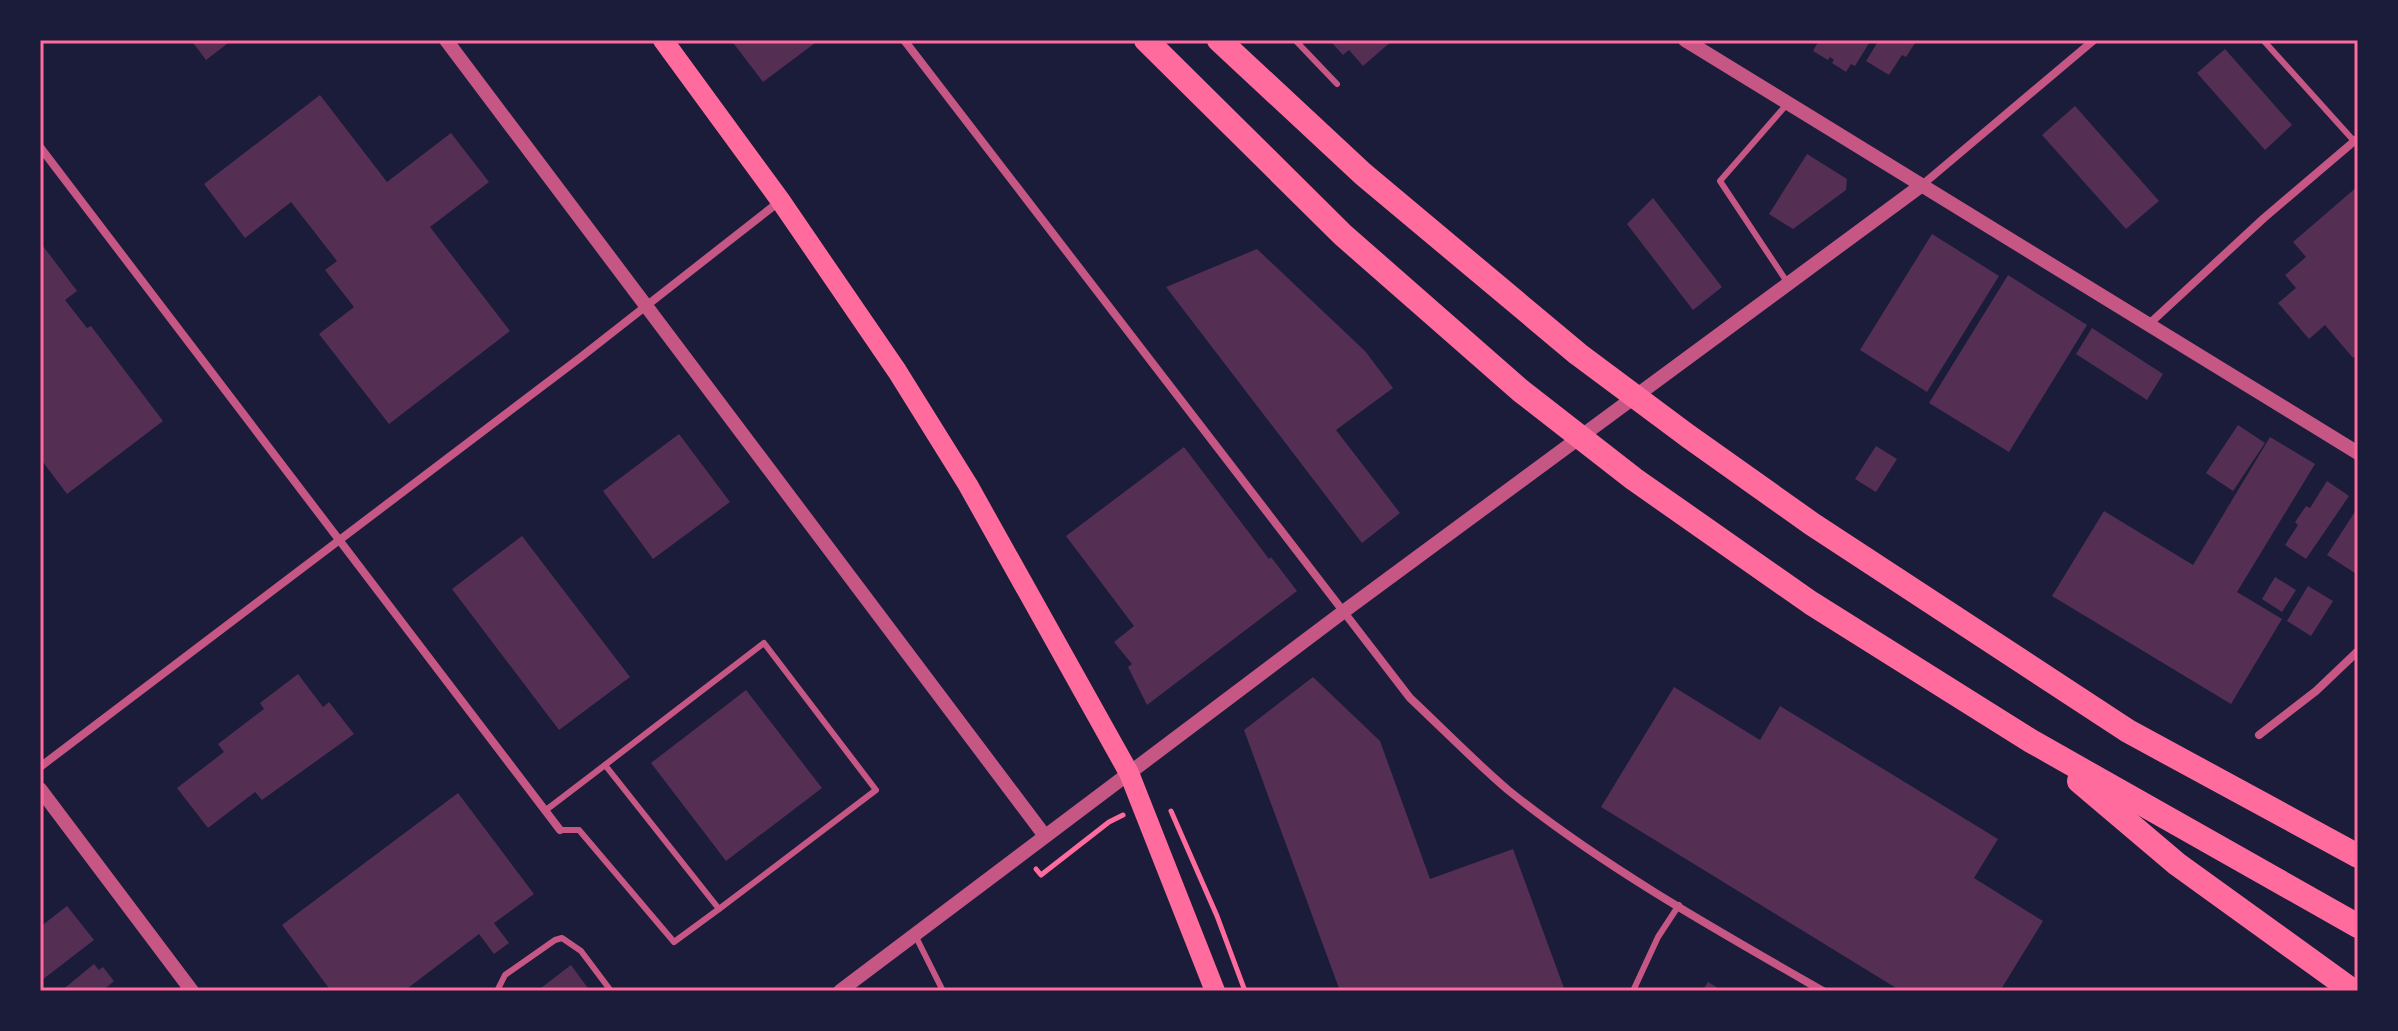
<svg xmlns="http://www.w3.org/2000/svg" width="2398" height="1031" viewBox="0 0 2398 1031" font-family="'IBM Plex Sans',sans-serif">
	<rect width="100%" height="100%" fill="#1b1b3a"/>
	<g fill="#542f53">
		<polygon points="191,40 232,40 206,60"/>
		<polygon points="731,40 819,40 763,82"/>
		<polygon points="1335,40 1393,40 1363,66 1349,50 1343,55 1332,43"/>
		<polygon points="1815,40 1871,40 1855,66 1851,64 1846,72 1832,63 1834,60 1830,57 1828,60 1813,51 1818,42"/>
		<polygon points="1879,40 1917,40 1906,57 1902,55 1889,75 1866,61"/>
		<polygon points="2225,49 2292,125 2265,150 2197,73"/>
		<polygon points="320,95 387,182 451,133 489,182 430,227 510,331 389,424 319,334 354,307 325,270 337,261 291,202 245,238 204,184"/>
		<polygon points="2075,106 2159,201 2126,229 2042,135"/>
		<polygon points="1807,154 1847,179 1846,190 1793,229 1769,214"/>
		<polygon points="2358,186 2358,353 2353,358 2325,325 2309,339 2278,303 2296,288 2285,275 2306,257 2293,242"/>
		<polygon points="1653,198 1722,287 1693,310 1627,224"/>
		<polygon points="1932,234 1999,276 1927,392 1860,350"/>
		<polygon points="40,242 77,291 65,300 87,328 91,326 163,421 67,494 40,458"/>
		<polygon points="1257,249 1365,351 1393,388 1336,430 1400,513 1362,543 1166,287"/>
		<polygon points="2008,275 2087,325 2009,452 1929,403"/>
		<polygon points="2092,328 2163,374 2147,400 2076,354"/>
		<polygon points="2238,425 2265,443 2233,491 2206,473"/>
		<polygon points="679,434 730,502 653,559 603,491"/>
		<polygon points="2270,437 2315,464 2237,592 2282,619 2231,704 2052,596 2104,511 2193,565"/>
		<polygon points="1876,446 1897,459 1876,492 1855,479"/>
		<polygon points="1184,447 1269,559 1271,557 1297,591 1147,705 1128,667 1132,664 1114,642 1134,626 1066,536"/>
		<polygon points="2327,481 2349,496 2306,559 2285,545 2298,525 2295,522 2306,506 2310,508"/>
		<polygon points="2358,507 2358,575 2327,555"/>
		<polygon points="522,536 630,677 559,730 452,589"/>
		<polygon points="2275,577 2296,590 2282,612 2262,599"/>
		<polygon points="2308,586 2333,601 2311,636 2287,621"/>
		<polygon points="298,674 323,707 329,702 354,734 262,800 255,792 208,828 177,788 224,752 218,744 264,709 260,703"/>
		<polygon points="1313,677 1380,741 1430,879 1513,849 1565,991 1340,991 1244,730"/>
		<polygon points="1674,687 1760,740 1780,706 1998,839 1974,878 2043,921 2000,991 1901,991 1601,807"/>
		<polygon points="746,690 822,788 726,861 651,763"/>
		<polygon points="458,793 534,894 494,923 509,943 494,954 479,934 404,991 331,991 282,925"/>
		<polygon points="67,906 94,940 42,980 40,977 40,927"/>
		<polygon points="94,964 99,970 103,967 114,981 102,991 61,991"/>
		<polygon points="571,965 590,991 537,991"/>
		<polygon points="1708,982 1723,991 1702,991"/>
	</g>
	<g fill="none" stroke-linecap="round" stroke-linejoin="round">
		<g stroke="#ff6b9d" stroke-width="5">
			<polyline points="1171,811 1217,916 1245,991"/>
			<polyline points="1036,869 1041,875 1109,822 1123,815"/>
		</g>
		<g stroke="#c65784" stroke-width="6">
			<polyline points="1295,40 1337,84"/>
			<polyline points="2263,40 2354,141"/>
			<polyline points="1787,282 1720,181 1788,103"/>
			<polyline points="605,765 764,643 876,790 719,909"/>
			<polyline points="546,810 605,765 719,909 674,942 579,830 560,830"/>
			<polyline points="915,935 943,991"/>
			<polyline points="497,991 505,975 555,940 562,938 581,951 611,991"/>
			<polyline points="1633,991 1658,937 1679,905"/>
		</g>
		<g stroke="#c65784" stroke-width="8">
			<path d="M904,40L1410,698C1442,728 1474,761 1508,790C1602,866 1718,931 1823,991"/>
			<polyline points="40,147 560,830"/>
			<polyline points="1922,185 2094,40"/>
			<polyline points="2148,325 2264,218 2358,138"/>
			<polyline points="2259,735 2316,691 2358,651"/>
			<polyline points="40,767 581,357 780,201"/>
		</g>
		<g stroke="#c65784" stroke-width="14">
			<polyline points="446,40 1045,836"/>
			<polyline points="1685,40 2358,453"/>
			<polyline points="40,789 192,991"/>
			<polyline points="840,991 1343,612 1922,185"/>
		</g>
		<polyline stroke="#ff6b9d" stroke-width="20" points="663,40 780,200 897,371 968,485 1129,773 1215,991"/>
		<g stroke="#ff6b9d" stroke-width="24">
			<polyline points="1146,40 1343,235 1521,391 1634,479 1811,603 2031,741 2358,926"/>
			<polyline points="1219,40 1363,174 1578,354 1688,436 1812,524 2128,731 2358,856"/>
			<polyline points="2079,781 2177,864 2353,991"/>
		</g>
	</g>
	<rect width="2398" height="1031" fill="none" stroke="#1b1b3a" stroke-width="84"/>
	<rect x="42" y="42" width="2314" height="947" fill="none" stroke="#ff6b9d" stroke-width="3"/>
</svg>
